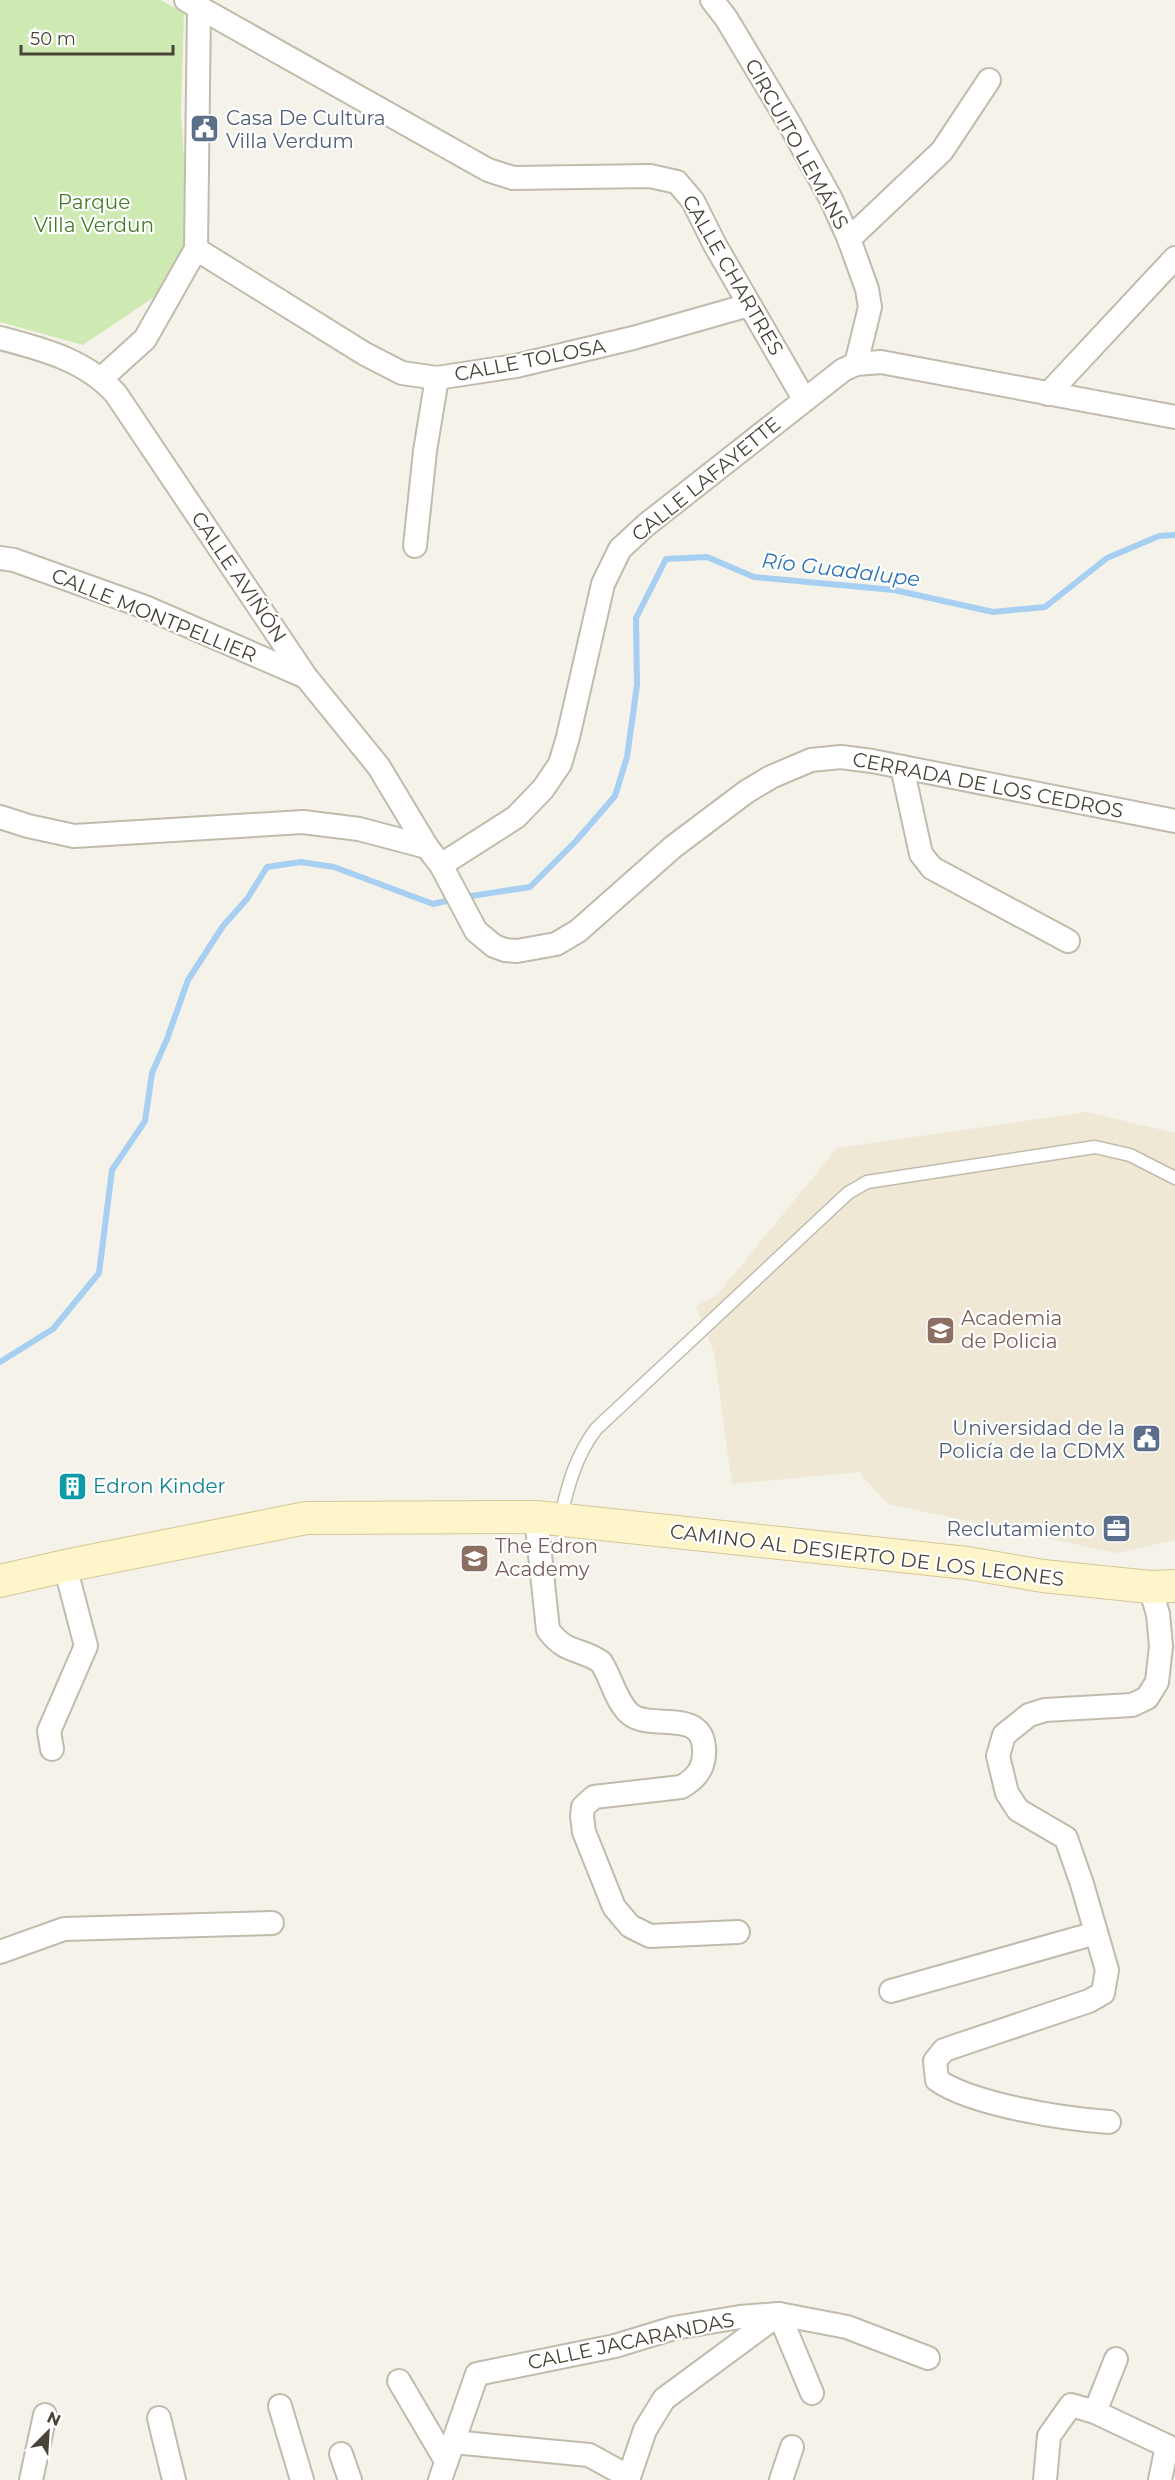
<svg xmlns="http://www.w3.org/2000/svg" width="1175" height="2480" viewBox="0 0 1175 2480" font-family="Montserrat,sans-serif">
	<rect width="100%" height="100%" fill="#f5f2ea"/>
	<polygon fill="#eee8d4" points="1087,1112 1175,1133 1175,1540 1117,1553 888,1504 859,1472 732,1484 714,1353 696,1306 718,1294 837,1148"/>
	<polygon fill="#ceeab2" points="0,0 161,0 184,13 181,112 189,229 175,283 83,345 0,322"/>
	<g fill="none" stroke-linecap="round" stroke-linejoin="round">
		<g stroke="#a6cff2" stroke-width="6">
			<polyline points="465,897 530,887 576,841 615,796 627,757 637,685 636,618 666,559 707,557 754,577 894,590 993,612 1045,607 1107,558 1159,536 1175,535"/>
			<polyline points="0,1362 53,1329 99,1273 112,1170 145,1121 152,1073 167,1039 188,980 223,926 247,899 267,867 301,862 334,867 433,904 455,899"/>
		</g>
		<defs>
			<path id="lane" d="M560,1519C568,1486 575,1457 596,1429L848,1193L867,1182L1095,1147L1130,1155L1175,1178"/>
			<g id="street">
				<polyline points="186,0 488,170 513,178 650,176 677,182 693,201 715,245 804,399"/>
				<polyline points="712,0 726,18 789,123 831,199 849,239 867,289 870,307 856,364"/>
				<polyline points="849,239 942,151 989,80"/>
				<polyline points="196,249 365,354 402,373 437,378 516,366 633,338 749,305"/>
				<path d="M0,338C42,349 86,360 116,394L306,677L379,767L427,847L441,865L476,931L494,946L505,950L517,951L556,944L578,931L673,847L746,792L771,777L811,760L841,757L872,761L1175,821"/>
				<polyline points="102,378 145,339 196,249 199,7"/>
				<polyline points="1048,394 1175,258"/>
				<polyline points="415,546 425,451 437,378"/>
				<polyline points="0,558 14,560 145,607 306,677"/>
				<polyline points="902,767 921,854 932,868 1068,941"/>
				<polyline points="0,817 28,826 74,836 303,822 359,829 427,847"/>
				<polyline points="441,865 516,817 543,789 560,764 568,737 603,584 620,549 646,525 843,370 856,364 881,362 1175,417"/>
				<path d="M536,1517L548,1630C567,1655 579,1647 601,1662C611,1677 616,1702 630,1714C652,1732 707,1705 704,1755C703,1771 694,1780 681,1787L594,1797L583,1807L582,1816L584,1832L614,1907L630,1926L650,1936L738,1932"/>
				<polyline points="52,1749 49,1731 86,1646 65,1566"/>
				<polyline points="0,1952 64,1929 272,1923"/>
				<polyline points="891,1991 1096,1933"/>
				<path d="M1109,2122C1065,2119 973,2105 937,2080L935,2061L944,2050L1089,2001L1103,1993L1107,1970L1082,1884L1066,1838L1018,1810L1007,1793L998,1756L1004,1735L1029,1715L1045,1710L1132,1705L1147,1698L1157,1682L1161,1646L1158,1614L1150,1587"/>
				<polyline points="399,2381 446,2461"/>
				<polyline points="280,2406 302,2480"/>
				<polyline points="1095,2412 1116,2359"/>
				<polyline points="159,2418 174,2480"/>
				<polyline points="453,2442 589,2455 629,2477 645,2430 664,2399 779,2314 812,2393"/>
				<polyline points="341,2454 350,2480"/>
				<polyline points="31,2480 45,2415"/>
				<polyline points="440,2480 477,2374 615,2346 674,2328 740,2317 779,2314 847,2327 928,2358"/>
				<polyline points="781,2480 792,2447"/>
				<polyline points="1045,2480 1049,2436 1071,2405 1095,2412 1167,2446"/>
				<polyline points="1160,2480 1167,2446"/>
			</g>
			<polyline id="secondary" points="0,1581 65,1566 306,1518 536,1517 967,1563 1043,1576 1150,1587 1175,1586"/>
		</defs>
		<use href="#lane" stroke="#c1bbac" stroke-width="15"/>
		<use href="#street" stroke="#c1bbac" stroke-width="26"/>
		<use href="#secondary" stroke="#d5c899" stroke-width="34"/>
		<use href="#lane" stroke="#fff" stroke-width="12"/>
		<use href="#street" stroke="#fff" stroke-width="22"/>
		<use href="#secondary" stroke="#fff5ca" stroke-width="32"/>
	</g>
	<defs>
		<symbol id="civic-square" viewBox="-11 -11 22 22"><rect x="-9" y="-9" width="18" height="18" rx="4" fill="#5c6f8a" stroke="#fff"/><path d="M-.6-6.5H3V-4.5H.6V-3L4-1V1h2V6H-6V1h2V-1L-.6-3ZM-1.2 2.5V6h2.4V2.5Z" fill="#fff"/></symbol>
		<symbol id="school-square" viewBox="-11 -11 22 22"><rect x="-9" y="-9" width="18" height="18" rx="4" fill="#8d6e63" stroke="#fff"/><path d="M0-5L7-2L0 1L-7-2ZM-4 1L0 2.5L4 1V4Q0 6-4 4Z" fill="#fff"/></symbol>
		<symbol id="building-square" viewBox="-11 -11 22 22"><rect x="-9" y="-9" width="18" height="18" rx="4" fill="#0f9aa8" stroke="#fff"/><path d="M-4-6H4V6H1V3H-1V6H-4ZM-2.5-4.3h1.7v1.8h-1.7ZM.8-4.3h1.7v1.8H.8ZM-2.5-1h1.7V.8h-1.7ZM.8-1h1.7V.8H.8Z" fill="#fff"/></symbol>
		<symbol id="office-square" viewBox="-11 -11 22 22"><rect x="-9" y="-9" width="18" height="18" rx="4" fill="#5c6f8a" stroke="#fff"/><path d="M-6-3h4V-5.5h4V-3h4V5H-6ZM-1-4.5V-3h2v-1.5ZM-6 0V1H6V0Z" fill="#fff"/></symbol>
	</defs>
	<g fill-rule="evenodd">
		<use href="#civic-square" x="188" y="112" width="33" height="33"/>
		<use href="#school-square" x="924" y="1314" width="33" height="33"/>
		<use href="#civic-square" x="1130" y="1422" width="33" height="33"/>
		<use href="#building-square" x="56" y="1470" width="33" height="33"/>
		<use href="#office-square" x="1100" y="1512" width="33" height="33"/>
		<use href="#school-square" x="458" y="1542" width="33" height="33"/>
	</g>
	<g text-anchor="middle" stroke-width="4.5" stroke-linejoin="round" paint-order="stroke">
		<g font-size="20" fill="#4e5e75" stroke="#fff" text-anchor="end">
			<text x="226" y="125" text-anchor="start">Casa De Cultura<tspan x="226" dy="23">Villa Verdum</tspan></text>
			<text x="1125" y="1435">Universidad de la<tspan x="1125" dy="23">Policía de la CDMX</tspan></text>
			<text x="1095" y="1536">Reclutamiento</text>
		</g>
		<g font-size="20" fill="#494338" stroke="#fff">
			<text transform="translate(797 144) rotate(61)" y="7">CIRCUITO LEMÁNS</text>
			<text transform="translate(733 275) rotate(60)" y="7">CALLE CHARTRES</text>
			<text transform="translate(530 360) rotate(-11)" y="7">CALLE TOLOSA</text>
			<text transform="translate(706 479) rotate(-39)" y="7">CALLE LAFAYETTE</text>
			<text transform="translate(239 577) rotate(56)" y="7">CALLE AVIÑÓN</text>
			<text transform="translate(154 615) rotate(22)" y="7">CALLE MONTPELLIER</text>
			<text transform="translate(988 785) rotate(11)" y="7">CERRADA DE LOS CEDROS</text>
			<text transform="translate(867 1555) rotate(7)" y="7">CAMINO AL DESIERTO DE LOS LEONES</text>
			<text transform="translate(631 2341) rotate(-12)" y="7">CALLE JACARANDAS</text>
		</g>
		<g font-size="20" fill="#447d29" stroke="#fff">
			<text x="94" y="209">Parque<tspan x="94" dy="23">Villa Verdun</tspan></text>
		</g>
		<g font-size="20" fill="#785e54" stroke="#fff" text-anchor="start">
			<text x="961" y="1325">Academia<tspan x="961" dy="23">de Policia</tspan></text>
			<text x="495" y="1553">The Edron<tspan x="495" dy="23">Academy</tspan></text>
		</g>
		<g font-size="20" fill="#0d838f" stroke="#fff" text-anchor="start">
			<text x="93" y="1493">Edron Kinder</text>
		</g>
		<g font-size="21" font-style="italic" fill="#2e76b8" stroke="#fff">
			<text transform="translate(841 570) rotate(7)" y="7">Río Guadalupe</text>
		</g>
	</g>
	<g transform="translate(48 2432) rotate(24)" stroke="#ffffff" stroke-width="4.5" paint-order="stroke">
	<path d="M0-4.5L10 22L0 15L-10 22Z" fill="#494338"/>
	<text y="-9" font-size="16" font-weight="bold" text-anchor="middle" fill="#494338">N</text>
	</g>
	<path d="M21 45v9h152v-9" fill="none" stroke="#494338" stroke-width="3"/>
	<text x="30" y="45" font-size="18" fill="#494338" stroke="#ffffff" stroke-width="4.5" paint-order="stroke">50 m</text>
</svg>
